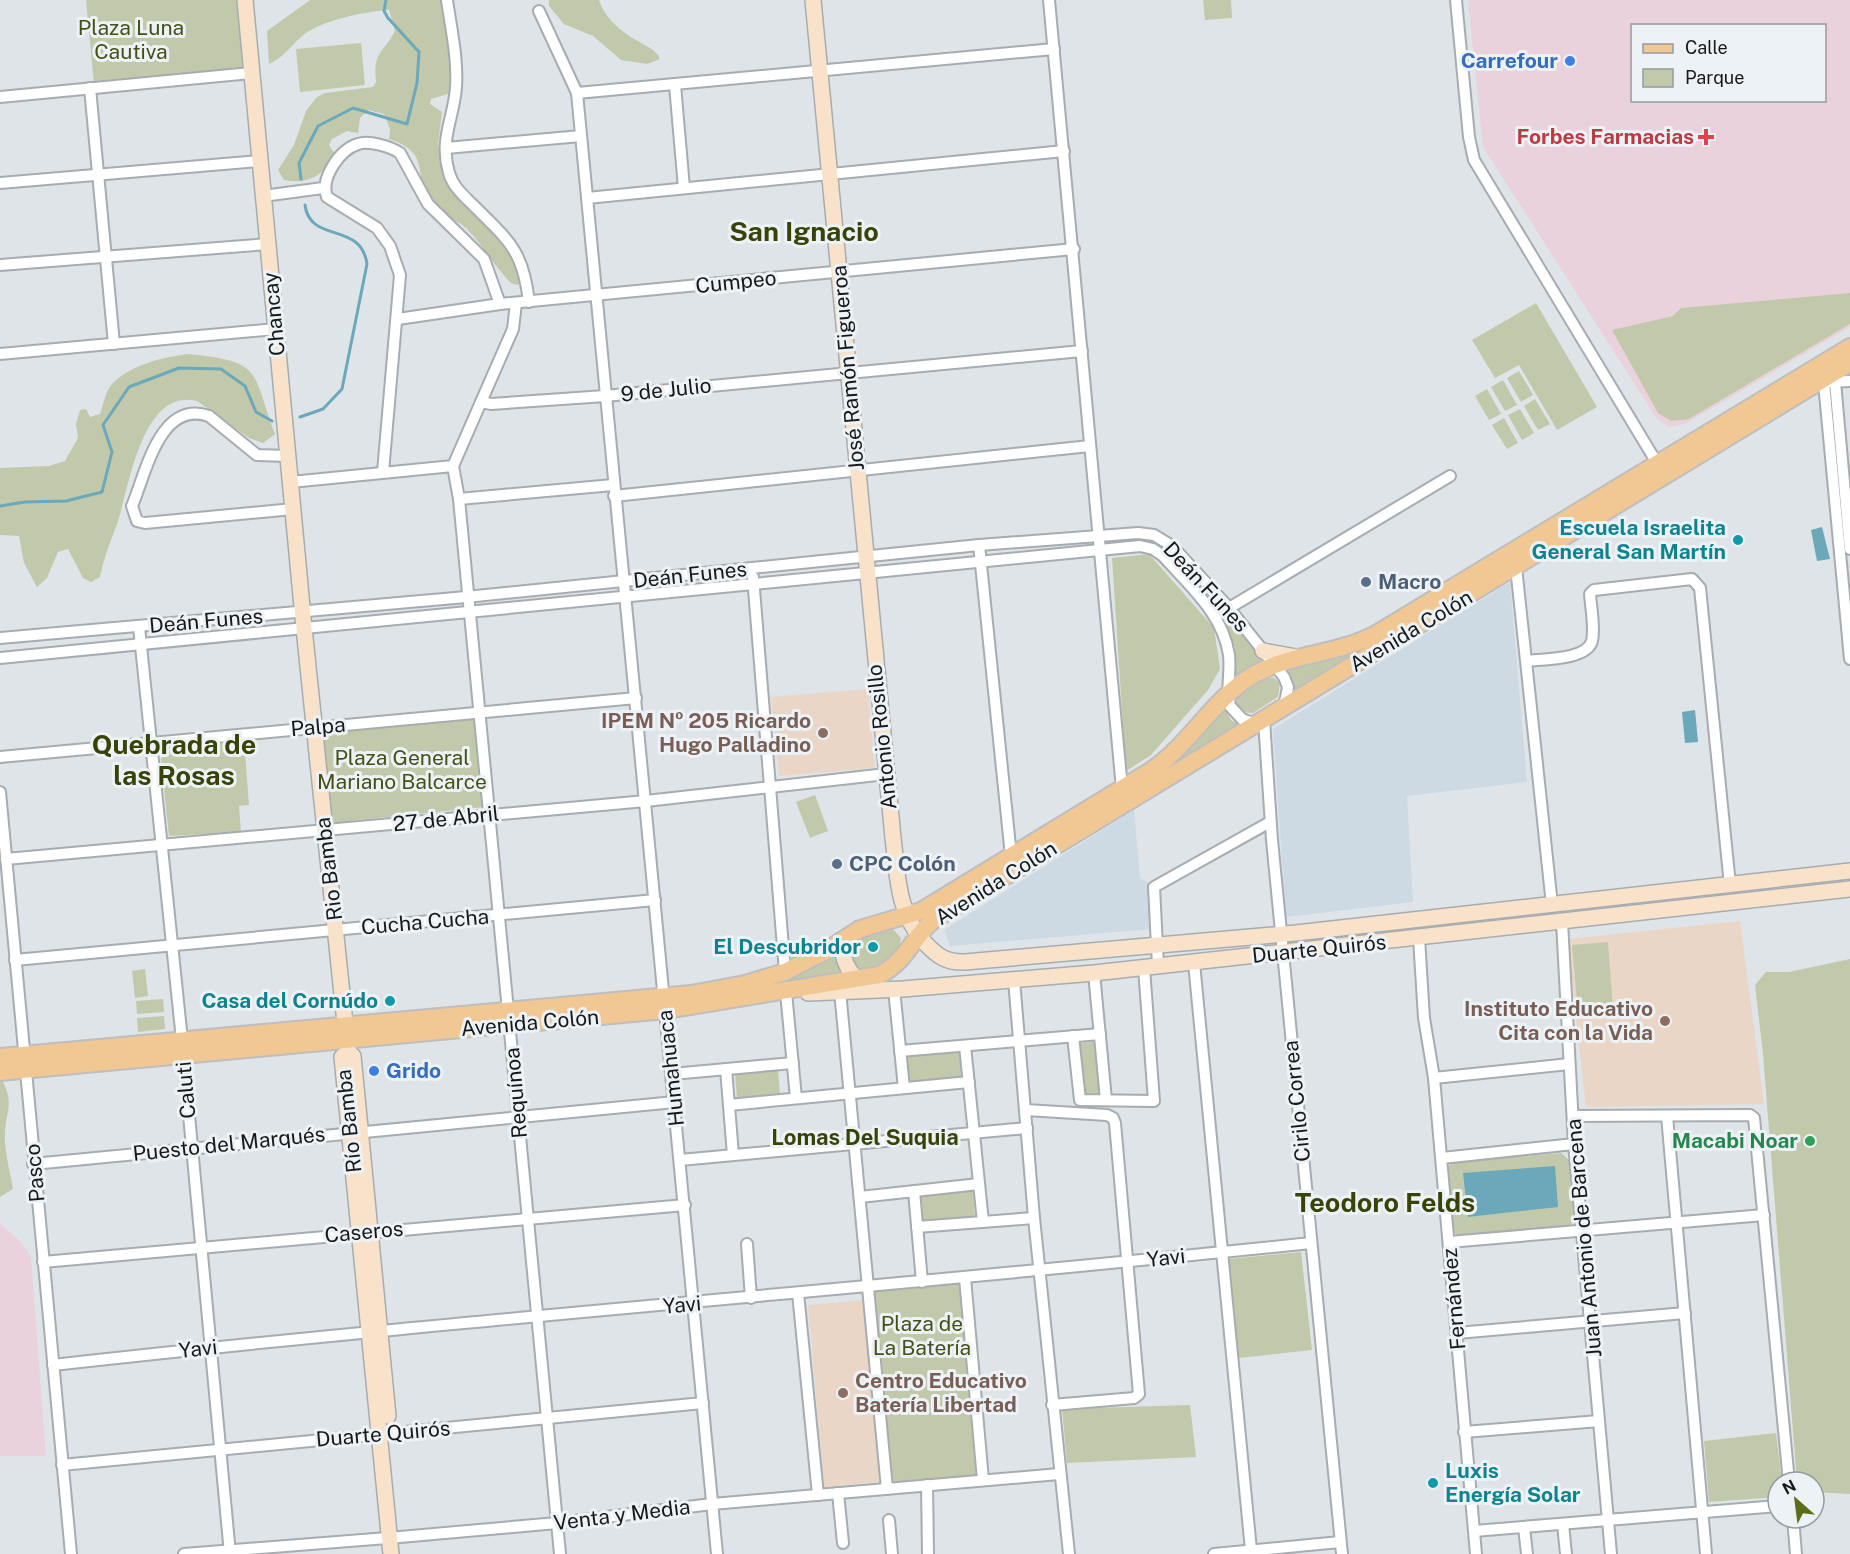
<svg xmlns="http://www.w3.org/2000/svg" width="1850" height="1554" viewBox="0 0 1850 1554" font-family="'Public Sans',sans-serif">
	<rect width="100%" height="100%" fill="#dfe4e9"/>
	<g fill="#ead2dc" fill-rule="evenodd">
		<path d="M1468,0H1850V327L1685,424L1669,427L1657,419L1483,147ZM1632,26H1824V100H1632Z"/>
		<polygon points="0,1224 20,1241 31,1257 46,1456 0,1456"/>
	</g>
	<g fill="#cdd9e3">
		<polygon points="1510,582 1527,782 1407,796 1413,902 1286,917 1273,729"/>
		<polygon points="1134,810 1140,878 1154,887 1151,929 950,946 944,930"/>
	</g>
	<g fill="#e9d6c6">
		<polygon points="868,689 875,768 779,776 771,697"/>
		<polygon points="1740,921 1764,1104 1586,1107 1567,939"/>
		<polygon points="863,1300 879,1482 824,1487 808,1305"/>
	</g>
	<g fill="#c2c9ab">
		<polygon points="86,0 237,0 243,71 94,84"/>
		<path d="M310,0H445L453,86L448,94L431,99L430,104L442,112L438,145L448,185L513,250L521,283L517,285L511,283C494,266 482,244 466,228C456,219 440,215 432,203C410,174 434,154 389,139L390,129L384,114L368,110L360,118L358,133L347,131L332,139L329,145L335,154C324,176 307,185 284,180L278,170L294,145L306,111L317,97L325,93L373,87L376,82C373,50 383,54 395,31L389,10C366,11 318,21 301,37C289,48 284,57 269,64L267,31Z"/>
		<path d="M549,0H599C604,17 622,33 638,41C647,47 656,49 660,59L647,64L621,60L593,36L564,24L549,6Z"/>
		<polygon points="1203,0 1231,0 1232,18 1205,20"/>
		<polygon points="361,43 365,85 300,92 296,49"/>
		<polygon points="1850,293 1850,324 1689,419 1671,421 1658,413 1612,330 1673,316 1681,308"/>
		<polygon points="1536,303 1597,407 1557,430 1519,365 1495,378 1472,340"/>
		<path d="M189,354C265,362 251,371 275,434L263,443L249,438L197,401C141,387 129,490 117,524C110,543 104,557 100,577L91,582L83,578L68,549L58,552L47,578L37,587L24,563L19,536L0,535V468L49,466L65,461L78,438L76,424L80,410L86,409L90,417L100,414C103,406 106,390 112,384C132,364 163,357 189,354Z"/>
		<polygon points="1519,371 1533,395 1521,402 1507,378"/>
		<polygon points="1503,380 1517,405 1505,411 1491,387"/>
		<polygon points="1487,389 1501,414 1489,420 1475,396"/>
		<polygon points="1535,399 1550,424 1538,430 1524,406"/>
		<polygon points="1520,409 1534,433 1522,440 1508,415"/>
		<polygon points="1504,418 1518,443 1507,449 1492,425"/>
		<polygon points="1149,554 1214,628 1220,669 1208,690 1151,755 1126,771 1112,558"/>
		<polygon points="1224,621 1231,622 1265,661 1234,677 1235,648"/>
		<polygon points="1364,650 1294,692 1294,683 1287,668 1336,659"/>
		<polygon points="1264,678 1274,678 1280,683 1278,697 1253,713 1242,712 1236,705 1237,697"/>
		<polygon points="1224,707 1231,720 1241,725 1165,771"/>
		<polygon points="475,717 484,807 330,823 321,732"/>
		<polygon points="244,741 249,805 239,806 241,832 169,836 161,759 168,750"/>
		<polygon points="815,795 828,831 810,838 796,802"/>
		<path d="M891,927L901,938L898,953L878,967L860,970C851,964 847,951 850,940Z"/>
		<polygon points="1608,942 1613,1009 1578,1012 1572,945"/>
		<polygon points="836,952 841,971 764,987"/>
		<polygon points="1850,959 1850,1494 1814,1492 1814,1482 1797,1482 1763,1054 1755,985 1766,972 1789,972"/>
		<polygon points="145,969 148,996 135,998 132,971"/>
		<polygon points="163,999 164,1012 137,1014 136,1001"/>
		<polygon points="164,1016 165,1029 138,1032 137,1018"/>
		<polygon points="1094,1042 1099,1093 1084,1094 1079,1043"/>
		<polygon points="959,1051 961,1079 908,1085 905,1056"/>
		<polygon points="778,1069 780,1095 737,1099 735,1073"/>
		<path d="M0,1082H3C14,1104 6,1112 5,1132C4,1150 10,1171 13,1189L0,1197Z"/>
		<polygon points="1561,1153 1569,1160 1576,1220 1570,1226 1458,1236 1453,1231 1446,1168 1456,1161"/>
		<polygon points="973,1189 975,1218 922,1223 920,1194"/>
		<polygon points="1301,1252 1312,1350 1239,1358 1229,1259"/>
		<polygon points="961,1283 976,1475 891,1482 874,1291"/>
		<polygon points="1190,1405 1196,1457 1067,1463 1062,1409"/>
		<polygon points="1776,1433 1782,1482 1778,1482 1778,1497 1709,1502 1704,1441"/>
	</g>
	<g fill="#6aa8ba">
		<polygon points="1822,527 1830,559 1817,561 1811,530"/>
		<polygon points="1695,710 1698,742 1685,743 1682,712"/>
		<polygon points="1555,1166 1558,1207 1468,1217 1463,1173"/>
	</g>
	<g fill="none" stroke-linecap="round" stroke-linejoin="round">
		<g stroke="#6aa8ba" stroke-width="3">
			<polyline points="301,179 299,163 318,126 353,108 407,124 417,83 419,52 388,18 384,11 386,0"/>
			<path d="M300,417L323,409L342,389L367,264C361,221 310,244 305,205"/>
			<polyline points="0,506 25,502 66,501 102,492 112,452 103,425 129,387 179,368 221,369 245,386 256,412 272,421"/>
		</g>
		<defs>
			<g id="minor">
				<path d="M447,0C451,28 458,59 456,87C454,118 439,139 449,173C453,187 464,196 474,206C509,241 523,250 529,302"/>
				<path d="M1049,0C1075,263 1096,526 1122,789"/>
				<polyline points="1456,0 1469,137 1474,160 1660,468"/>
				<polyline points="539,11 577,93 717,1554"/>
				<polyline points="675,85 684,188"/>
				<polyline points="90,88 114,344"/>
				<polyline points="577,93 1054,49"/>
				<polyline points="0,97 251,73"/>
				<polyline points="446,148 581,136"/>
				<polyline points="0,183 260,161"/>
				<polyline points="263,196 323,188"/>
				<polyline points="587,198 1064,151"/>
				<polyline points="0,265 268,244"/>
				<polyline points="398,319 500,304 1074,249"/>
				<polyline points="0,354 276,329"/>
				<polyline points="1829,382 1850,381"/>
				<polyline points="1835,382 1850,549"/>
				<polyline points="1824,383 1850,659"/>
				<polyline points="481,402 513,329 516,303"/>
				<path d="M288,456L257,455L209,416C160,399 146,473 132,506L137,521L145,523L293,509"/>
				<polyline points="453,466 459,499 560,1554"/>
				<path d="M383,472L400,275L390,246L377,228L327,197C320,179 339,150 358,144C369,140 391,147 400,153L428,204L484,259L500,304"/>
				<polyline points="291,482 453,466 481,402 491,404 605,396 1082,351"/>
				<polyline points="614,496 1090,446"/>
				<polyline points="459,499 613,485"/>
				<polyline points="979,545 1011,856"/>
				<polyline points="1516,567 1552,905"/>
				<polyline points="753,577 785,972"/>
				<polyline points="1229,608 1450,476"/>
				<polyline points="139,627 182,1040 230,1554"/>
				<polyline points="0,638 466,597 979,545 1138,533 1154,535 1172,546 1229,608 1284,677 1288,687 1284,708"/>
				<path d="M0,658L1140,546L1153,549L1163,556C1190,586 1223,614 1229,655C1231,672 1226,688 1230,706L1242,719L1257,725"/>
				<path d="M1527,661C1543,659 1587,660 1592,641C1595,628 1591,608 1590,594L1594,590L1692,579L1700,588L1730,885"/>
				<polyline points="1264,720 1272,840 1342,1554"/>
				<polyline points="0,757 636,698"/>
				<polyline points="0,792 71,1554"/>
				<polyline points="6,859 646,801 886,774"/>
				<polyline points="1562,922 1574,1144 1611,1554"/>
				<polyline points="1419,938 1424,1018 1434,1078 1476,1554"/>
				<polyline points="15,960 655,900"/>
				<polyline points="1194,963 1251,1550"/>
				<polyline points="1158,966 1154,887 1270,822"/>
				<polyline points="1094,973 1106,1100"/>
				<polyline points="1014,980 1034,1218 1069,1554"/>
				<polyline points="843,989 840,991 887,1489"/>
				<polyline points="894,989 904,1088"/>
				<polyline points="786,992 796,1098"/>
				<polyline points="1073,1036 1080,1100 1154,1101 1144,968"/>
				<polyline points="965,1046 983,1222"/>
				<polyline points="900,1051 1100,1034"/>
				<polyline points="726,1069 733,1155"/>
				<polyline points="672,1074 793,1063"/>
				<polyline points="1434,1078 1569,1064"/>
				<polyline points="729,1105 969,1082"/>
				<polyline points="1026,1110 1107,1115 1113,1118 1115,1123 1139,1394 1134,1398 1052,1405"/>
				<polyline points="1574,1116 1750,1115 1754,1118 1789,1482"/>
				<polyline points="1667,1116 1706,1554"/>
				<polyline points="1442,1158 1574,1144"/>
				<polyline points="680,1160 1027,1128"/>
				<polyline points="33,1164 675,1102"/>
				<polyline points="914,1191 922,1282"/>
				<polyline points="860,1197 979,1184"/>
				<polyline points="917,1227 1034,1218"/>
				<polyline points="1449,1242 1764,1215"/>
				<polyline points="747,1244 751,1298"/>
				<polyline points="43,1262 685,1205"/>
				<polyline points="965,1278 983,1480"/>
				<polyline points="798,1293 818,1495"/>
				<polyline points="1457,1333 1685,1313"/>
				<path d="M53,1365C472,1318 892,1287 1311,1243"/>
				<polyline points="1464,1432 1599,1421"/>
				<polyline points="62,1465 703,1403"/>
				<polyline points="927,1485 928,1554"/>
				<polyline points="838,1493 843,1543"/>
				<polyline points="1793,1518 1796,1554"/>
				<polyline points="889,1520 892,1554"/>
				<polyline points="1563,1524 1566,1554"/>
				<polyline points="1524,1527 1527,1554"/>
				<polyline points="1474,1531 1778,1506"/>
				<polyline points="184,1554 400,1537 557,1523 712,1504 1059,1474"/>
				<polyline points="1214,1554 1340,1542"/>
			</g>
			<g id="secondary">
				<polyline points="245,0 304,628 348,1052"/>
				<path d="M813,0L893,838C898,878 897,912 925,943C937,956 947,963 965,962L1296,933L1850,871"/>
				<polyline points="1263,651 1296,657"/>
				<path d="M845,938C838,957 849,972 862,985"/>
				<polyline points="808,993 903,989 1094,973 1850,889"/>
				<polyline points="348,1052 342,1057 391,1554"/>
				<polyline points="348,1052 353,1056 388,1416"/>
			</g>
			<g id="primary">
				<path d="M0,1057L691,994L745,984L785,972L826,951L860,929L921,911L1152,770C1191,743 1212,700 1253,675C1291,653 1337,655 1376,634L1850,347"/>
				<path d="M0,1072L666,1010L879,975C906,963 913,935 935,919L1850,363"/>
			</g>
		</defs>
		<use href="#minor" stroke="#a6acb0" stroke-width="14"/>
		<use href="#secondary" stroke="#a6acb0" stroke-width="18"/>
		<use href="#primary" stroke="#bebebf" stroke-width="20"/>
		<use href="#minor" stroke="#fff" stroke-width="10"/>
		<use href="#secondary" stroke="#f8e3ca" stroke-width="15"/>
		<use href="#primary" stroke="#f1c794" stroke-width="16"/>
	</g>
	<g fill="#3f7fe0" stroke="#ecf2f6" stroke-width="2">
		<circle cx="1570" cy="61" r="6"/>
		<circle cx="374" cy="1071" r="6"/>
	</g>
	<path fill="#e0444e" stroke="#ecf2f6" stroke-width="2" d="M1703 128h6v6h6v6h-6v6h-6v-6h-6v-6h6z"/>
	<g fill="#0f9aa8" stroke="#ecf2f6" stroke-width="2">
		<circle cx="1738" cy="540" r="6"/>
		<circle cx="873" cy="947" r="6"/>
		<circle cx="390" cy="1001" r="6"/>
		<circle cx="1433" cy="1483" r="6"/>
	</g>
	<g fill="#5c6f8a" stroke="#ecf2f6" stroke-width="2">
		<circle cx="1366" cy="582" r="6"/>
		<circle cx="837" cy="864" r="6"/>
	</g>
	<g fill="#8d6e63" stroke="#ecf2f6" stroke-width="2">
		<circle cx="823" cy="733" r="6"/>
		<circle cx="1665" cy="1021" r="6"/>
		<circle cx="843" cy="1393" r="6"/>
	</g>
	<circle fill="#2e9e5b" stroke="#ecf2f6" stroke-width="2" cx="1810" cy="1141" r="6"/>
	<g text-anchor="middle" stroke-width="6" stroke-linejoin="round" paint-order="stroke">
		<g font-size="21" fill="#464f16" stroke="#ecf2f6">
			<text x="131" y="35">Plaza Luna<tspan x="131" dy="24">Cautiva</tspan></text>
			<text x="402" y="765">Plaza General<tspan x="402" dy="24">Mariano Balcarce</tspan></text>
			<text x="922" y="1331">Plaza de<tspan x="922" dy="24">La Batería</tspan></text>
		</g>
		<g font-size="21" font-weight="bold" fill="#366cbe" stroke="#ecf2f6" text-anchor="end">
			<text x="1558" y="68">Carrefour</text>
			<text x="386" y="1078" text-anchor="start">Grido</text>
		</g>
		<g font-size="21" font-weight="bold" fill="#be3a42" stroke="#ecf2f6" text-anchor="end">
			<text x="1694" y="144">Forbes Farmacias</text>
		</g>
		<g font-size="21" fill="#161819" stroke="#ecf2f6">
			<text transform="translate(736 282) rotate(-6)" y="7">Cumpeo</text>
			<text transform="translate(274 314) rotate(-95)" y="7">Chancay</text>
			<text transform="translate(848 368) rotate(-95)" y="7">José Ramón Figueroa</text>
			<text transform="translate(666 390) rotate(-6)" y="7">9 de Julio</text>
			<text transform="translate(690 575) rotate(-6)" y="7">Deán Funes</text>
			<text transform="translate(1206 587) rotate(47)" y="7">Deán Funes</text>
			<text transform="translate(206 621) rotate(-5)" y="7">Deán Funes</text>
			<text transform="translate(1411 631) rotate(-31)" y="7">Avenida Colón</text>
			<text transform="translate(318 727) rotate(-5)" y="7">Palpa</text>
			<text transform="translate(882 737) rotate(-96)" y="7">Antonio Rosillo</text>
			<text transform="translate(446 819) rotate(-6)" y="7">27 de Abril</text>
			<text transform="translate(329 869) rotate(-97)" y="7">Rio Bamba</text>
			<text transform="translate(996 883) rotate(-32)" y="7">Avenida Colón</text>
			<text transform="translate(425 922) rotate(-5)" y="7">Cucha Cucha</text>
			<text transform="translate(1319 949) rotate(-6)" y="7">Duarte Quirós</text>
			<text transform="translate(530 1023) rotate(-5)" y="7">Avenida Colón</text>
			<text transform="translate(671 1068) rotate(-96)" y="7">Humahuaca</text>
			<text transform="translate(186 1090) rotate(-95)" y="7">Caluti</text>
			<text transform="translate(516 1093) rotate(-95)" y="7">Requínoa</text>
			<text transform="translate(1297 1101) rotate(-96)" y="7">Cirilo Correa</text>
			<text transform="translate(349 1121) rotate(-96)" y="7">Río Bamba</text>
			<text transform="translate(229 1144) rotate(-6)" y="7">Puesto del Marqués</text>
			<text transform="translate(35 1173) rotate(-95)" y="7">Pasco</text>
			<text transform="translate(364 1232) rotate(-5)" y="7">Caseros</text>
			<text transform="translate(1584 1238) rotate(-95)" y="7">Juan Antonio de Barcena</text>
			<text transform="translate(1166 1258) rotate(-6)" y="7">Yavi</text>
			<text transform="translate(1454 1299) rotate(-95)" y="7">Fernández</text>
			<text transform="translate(682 1305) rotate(-5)" y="7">Yavi</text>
			<text transform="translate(198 1349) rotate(-6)" y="7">Yavi</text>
			<text transform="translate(383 1434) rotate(-5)" y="7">Duarte Quirós</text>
			<text transform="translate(622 1515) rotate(-7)" y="7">Venta y Media</text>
		</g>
		<g font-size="21" font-weight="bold" fill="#0d838f" stroke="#ecf2f6" text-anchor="end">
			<text x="1726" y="535">Escuela Israelita<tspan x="1726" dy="24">General San Martín</tspan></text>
			<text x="861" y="954">El Descubridor</text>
			<text x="378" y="1008">Casa del Cornúdo</text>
			<text x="1445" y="1478" text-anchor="start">Luxis<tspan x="1445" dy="24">Energía Solar</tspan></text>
		</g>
		<g font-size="21" font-weight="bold" fill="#4e5e75" stroke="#ecf2f6" text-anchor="start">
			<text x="1378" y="589">Macro</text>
			<text x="849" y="871">CPC Colón</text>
		</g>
		<g font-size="21" font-weight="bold" fill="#785e54" stroke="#ecf2f6" text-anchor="end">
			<text x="811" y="728">IPEM Nº 205 Ricardo<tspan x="811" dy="24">Hugo Palladino</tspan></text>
			<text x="1653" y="1016">Instituto Educativo<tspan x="1653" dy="24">Cita con la Vida</tspan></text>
			<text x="855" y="1388" text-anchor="start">Centro Educativo<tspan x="855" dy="24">Batería Libertad</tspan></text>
		</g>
		<g font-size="21" font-weight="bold" fill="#27864d" stroke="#ecf2f6" text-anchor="end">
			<text x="1798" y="1148">Macabi Noar</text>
		</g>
		<g font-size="22" font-weight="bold" fill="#394307" stroke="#ecf2f6">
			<text x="865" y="1145">Lomas Del Suquia</text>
		</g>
		<g font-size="27" font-weight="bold" fill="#394307" stroke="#ecf2f6">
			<text x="804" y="241">San Ignacio</text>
			<text x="174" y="754">Quebrada de<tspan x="174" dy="31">las Rosas</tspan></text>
			<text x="1385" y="1212">Teodoro Felds</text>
		</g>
	</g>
	<rect x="1631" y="24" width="195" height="78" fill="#ecf2f6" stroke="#969b9e" stroke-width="1.5"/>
	<rect x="1643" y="44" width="30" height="9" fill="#f1c794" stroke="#969b9e" stroke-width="1.5"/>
	<text x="1685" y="54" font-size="18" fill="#161819">Calle</text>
	<rect x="1643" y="69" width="30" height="18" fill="#c2c9ab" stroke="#969b9e" stroke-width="1.5"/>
	<text x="1685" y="84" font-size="18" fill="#161819">Parque</text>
	<g transform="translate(1796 1500) rotate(332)"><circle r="28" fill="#ecf2f6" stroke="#969b9e" stroke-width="1.5"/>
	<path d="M0-4.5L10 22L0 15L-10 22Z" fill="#5e6d18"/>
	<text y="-9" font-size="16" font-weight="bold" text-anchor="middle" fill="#161819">N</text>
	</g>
</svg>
